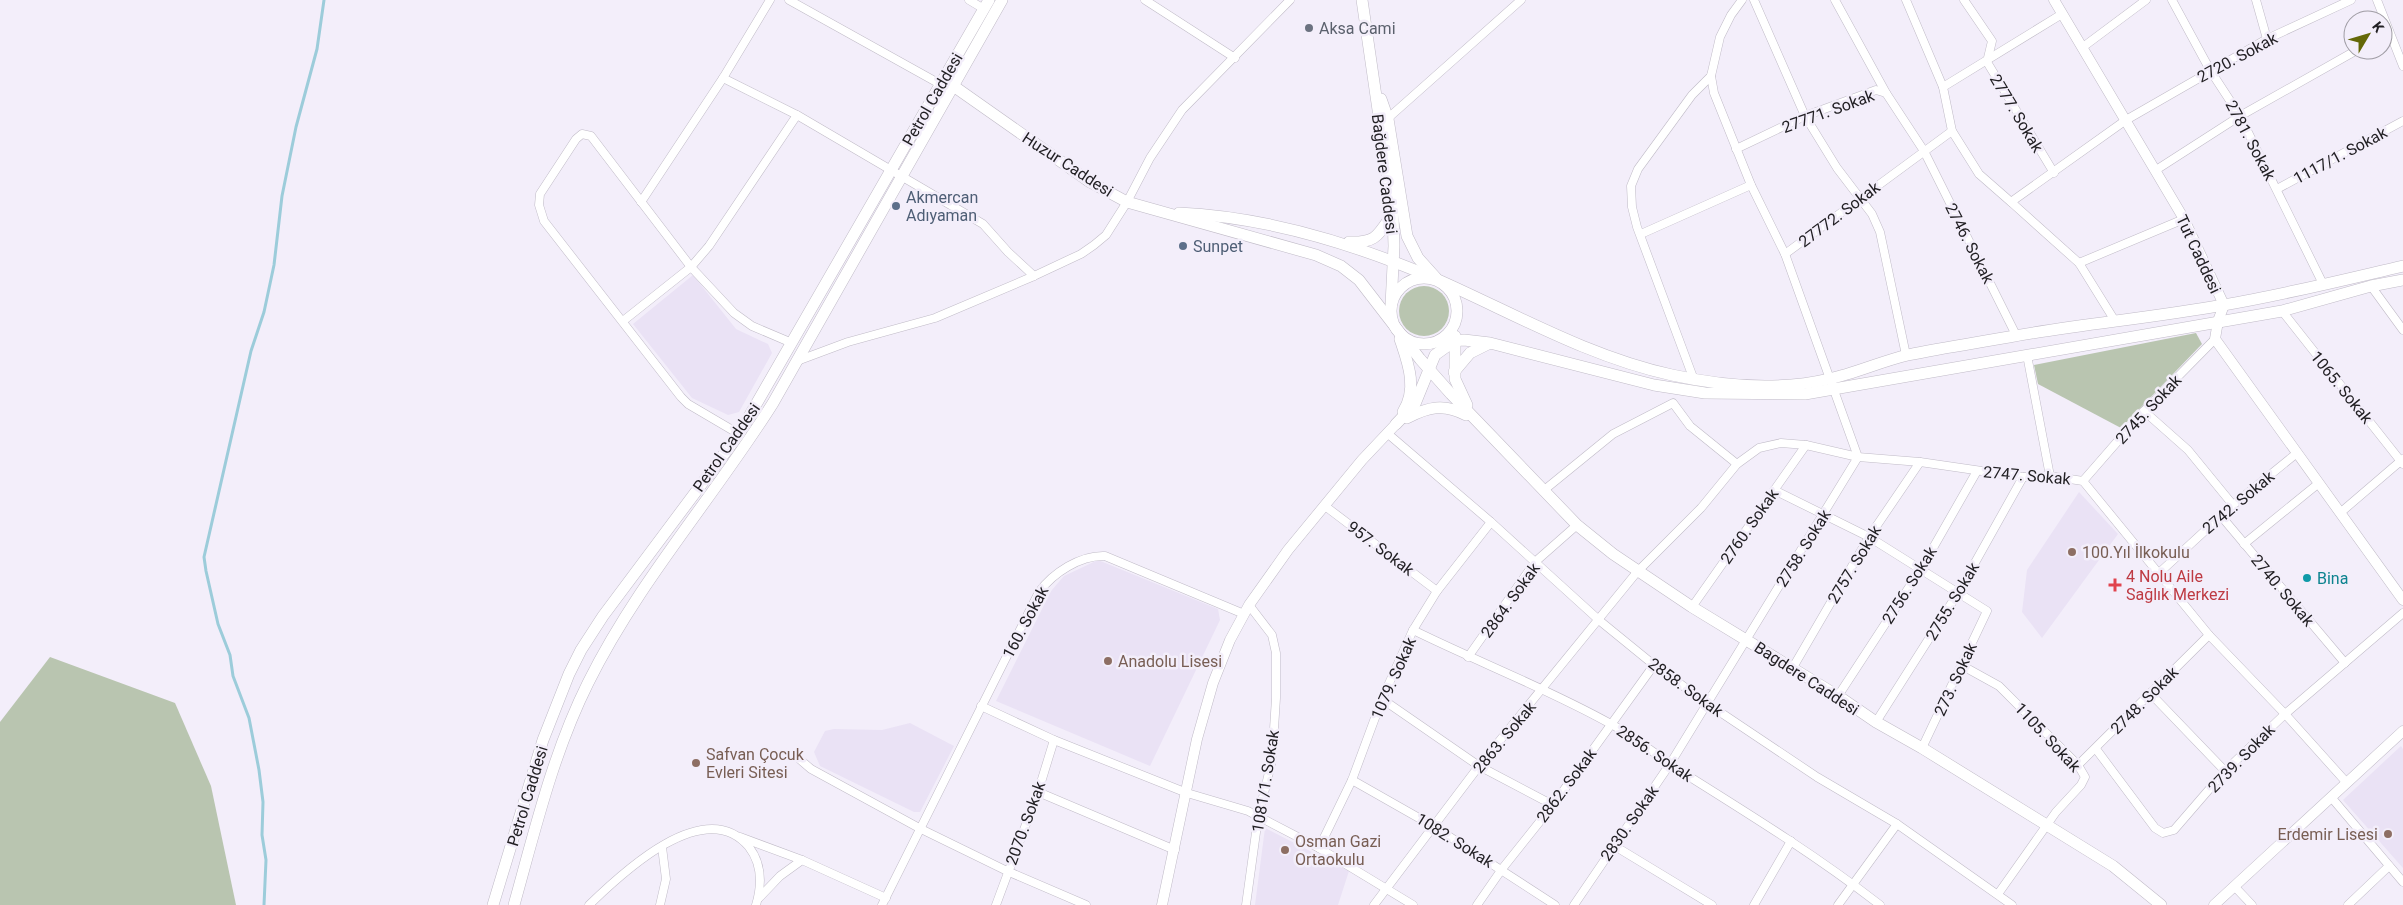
<svg xmlns="http://www.w3.org/2000/svg" width="2403" height="905" viewBox="0 0 2403 905" font-family="Roboto,sans-serif">
	<rect width="100%" height="100%" fill="#f3eefa"/>
	<g fill="#eae2f5">
		<polygon points="693,275 736,329 768,344 772,353 739,412 728,415 692,398 633,324"/>
		<polygon points="2079,492 2118,534 2042,638 2022,612 2027,570"/>
		<polygon points="1098,560 1218,609 1220,620 1150,766 996,701 1051,591 1064,576"/>
		<polygon points="910,723 954,746 920,812 914,812 820,766 814,752 825,731 834,729 882,730"/>
		<polygon points="2401,746 2403,749 2403,868 2343,800"/>
		<polygon points="1265,828 1349,871 1338,905 1255,905"/>
	</g>
	<g fill="#b9c5b0">
		<circle cx="1424" cy="311" r="25"/>
		<polygon points="2196,333 2202,344 2121,428 2038,384 2034,365"/>
		<polygon points="50,657 175,703 211,786 236,905 0,905 0,722"/>
	</g>
	<g fill="none" stroke-linecap="round" stroke-linejoin="round">
		<polyline stroke="#9cccda" stroke-width="3" points="264,905 266,860 262,835 263,802 259,770 249,718 233,676 230,655 218,624 206,571 204,557 251,351 264,312 274,265 282,196 296,127 317,49 324,0"/>
		<defs>
			<g id="minor">
				<polyline points="789,0 940,84"/>
				<polyline points="969,0 984,9"/>
				<polyline points="1145,0 1235,58"/>
				<polyline points="1754,0 1805,116 1837,168 1872,214 1880,232 1906,355"/>
				<polyline points="1835,0 1886,93"/>
				<polyline points="1906,0 1943,87"/>
				<polyline points="1964,0 1992,41 1987,62 2054,173"/>
				<polyline points="2172,0 2210,70 2240,116 2323,284"/>
				<polyline points="2256,0 2267,39"/>
				<polyline points="2377,0 2403,66"/>
				<polyline points="2062,14 1943,87 1952,131 1979,174 2011,202 2126,120 2267,39 2351,0"/>
				<polyline points="2083,47 2146,0"/>
				<polyline points="723,78 797,115 983,224 1008,252 1034,276"/>
				<polyline points="1386,120 1521,0"/>
				<polyline points="1736,149 1805,116 1876,90 1886,93 1924,151 2016,335"/>
				<polyline points="2156,170 2240,116 2357,50"/>
				<polyline points="2277,189 2403,121"/>
				<polyline points="641,202 723,78 770,0"/>
				<polyline points="2011,202 2079,263 2115,321"/>
				<polyline points="1641,234 1751,185"/>
				<polyline points="1785,254 1952,131"/>
				<polyline points="2079,263 2184,219"/>
				<polyline points="2371,286 2403,330"/>
				<polyline points="2282,311 2403,464"/>
				<polyline points="623,321 691,267 709,246 797,115"/>
				<polyline points="2027,355 2050,476"/>
				<polyline points="797,361 848,342 935,318 1034,276 1081,254 1094,245 1106,235 1127,202 1150,158 1182,110 1290,0"/>
				<polyline points="1694,380 1637,227 1632,207 1631,186 1638,169 1692,95 1711,76 1720,37 1731,15 1742,0"/>
				<polyline points="2144,411 2188,450 2233,505"/>
				<polyline points="1387,433 1491,522 1600,621 1654,665 1708,704 1817,777 1897,824 2012,905"/>
				<polyline points="739,434 688,404 681,397 544,221 539,205 540,194 576,139 582,134 591,136 691,267 734,313 752,326 792,343"/>
				<polyline points="2083,481 2144,411 2215,339"/>
				<polyline points="1774,490 1869,537 1987,611 1922,748"/>
				<polyline points="1543,491 1613,434 1673,403 1690,426 1737,464"/>
				<polyline points="1325,506 1437,591"/>
				<polyline points="2340,513 2403,459"/>
				<polyline points="2221,516 2345,663"/>
				<polyline points="2244,544 2319,483"/>
				<polyline points="2159,573 2233,505 2297,453"/>
				<polyline points="1692,607 1806,445"/>
				<path d="M1413,630C1478,662 1546,688 1609,723C1634,736 1657,756 1682,772C1749,814 1817,856 1880,905"/>
				<polyline points="1468,657 1535,562 1577,525"/>
				<polyline points="1961,665 1999,686 2078,765 2085,777 2081,785 2056,812 1998,894"/>
				<polyline points="1792,669 1869,537 1920,462"/>
				<polyline points="2150,693 2225,771"/>
				<polyline points="1838,696 1921,569 1977,471"/>
				<polyline points="1382,699 1479,766 1553,805"/>
				<polyline points="981,706 1054,740 1187,793 1248,811 1319,848 1413,905"/>
				<polyline points="1876,722 1958,593 2023,477"/>
				<polyline points="2096,749 2155,828 2163,833 2174,830 2225,771 2285,714 2403,613"/>
				<polyline points="797,757 811,769 921,829 1007,871 1086,905"/>
				<polyline points="2078,765 2209,635"/>
				<polyline points="1352,780 1433,826 1555,905"/>
				<polyline points="1038,792 1175,850"/>
				<polyline points="2331,797 2403,882"/>
				<polyline points="740,837 802,860 886,898"/>
				<polyline points="1613,845 1712,905"/>
				<polyline points="1319,848 1352,780 1382,699 1413,630 1437,591 1491,522"/>
				<polyline points="2235,887 2252,905"/>
				<polyline points="759,898 780,876 802,860"/>
				<path d="M589,905C622,873 705,794 749,847C762,864 762,885 756,905"/>
				<polyline points="660,905 666,879 662,847"/>
				<path d="M882,905L1039,592C1053,573 1080,555 1105,556L1244,614"/>
				<polyline points="996,905 1038,792 1054,740"/>
				<polyline points="1246,905 1258,818 1272,760 1276,698 1276,653 1272,635 1249,605"/>
				<polyline points="1374,905 1479,766 1637,572 1701,508 1737,464 1759,448 1781,443 1806,445 1858,457 1920,462 2023,477 2050,476 2083,481 2209,635 2285,714 2347,783"/>
				<polyline points="1477,905 1502,869 1553,805 1654,665"/>
				<polyline points="1574,905 1670,764 1858,457 1785,254 1751,185 1714,93 1711,76"/>
				<polyline points="1754,905 1791,841"/>
				<polyline points="1838,905 1897,824"/>
				<polyline points="2348,905 2389,866"/>
			</g>
			<g id="tertiary">
				<polyline points="2054,0 2184,219 2224,305 2218,321 2215,339 2403,600"/>
				<polyline points="1162,905 1197,739 1213,683 1230,640 1249,605 1288,550 1362,460 1396,424"/>
				<polyline points="2214,905 2403,731"/>
			</g>
			<g id="secondary">
				<polyline points="1362,0 1393,213 1394,246 1391,305"/>
				<polyline points="952,85 1090,182 1127,202 1316,255 1341,266 1359,280 1420,359 1451,394 1577,525 1613,554 1692,607 1838,696 1876,722 1922,748 2113,866 2161,905"/>
				<polyline points="1381,99 1388,119 1407,236 1418,258 1436,278"/>
				<path d="M1179,213C1267,217 1355,244 1436,279C1513,313 1589,357 1672,375C1722,386 1778,391 1829,379C1856,373 1882,361 1908,355C1941,348 1975,343 2009,337C2080,324 2152,318 2223,305C2283,295 2343,280 2403,266"/>
				<path d="M1349,242C1377,243 1378,235 1393,213"/>
				<circle cx="1424" cy="311" r="33"/>
				<polyline points="1455,336 1455,379 1467,405"/>
				<path d="M1400,339C1408,363 1418,388 1403,412"/>
				<polyline points="1438,342 1464,340 1490,343 1654,385 1705,393 1805,394 2282,311 2371,286 2403,280"/>
				<polyline points="1454,372 1470,353 1488,344"/>
				<path d="M1407,418C1428,407 1444,403 1466,415"/>
				<polyline points="1396,424 1415,404 1435,355 1453,342"/>
				<polyline points="493,905 543,740 569,674 581,650 603,616 739,434 989,0"/>
				<path d="M514,905C535,830 553,753 588,683C638,582 714,497 773,403L1002,0"/>
			</g>
		</defs>
		<use href="#minor" stroke="#c0bbc7" stroke-width="9"/>
		<use href="#tertiary" stroke="#c0bbc7" stroke-width="11"/>
		<use href="#secondary" stroke="#c0bbc7" stroke-width="12"/>
		<use href="#minor" stroke="#fff" stroke-width="8"/>
		<use href="#tertiary" stroke="#fff" stroke-width="10"/>
		<use href="#secondary" stroke="#fff" stroke-width="11"/>
	</g>
	<circle fill="#6b7280" stroke="#f3eefa" stroke-width="2" cx="1309" cy="28" r="5"/>
	<g fill="#5c6f8a" stroke="#f3eefa" stroke-width="2">
		<circle cx="896" cy="206" r="5"/>
		<circle cx="1183" cy="246" r="5"/>
	</g>
	<g fill="#8d6e63" stroke="#f3eefa" stroke-width="2">
		<circle cx="2072" cy="552" r="5"/>
		<circle cx="1108" cy="661" r="5"/>
		<circle cx="696" cy="763" r="5"/>
		<circle cx="2388" cy="834" r="5"/>
		<circle cx="1285" cy="850" r="5"/>
	</g>
	<circle fill="#0f9aa8" stroke="#f3eefa" stroke-width="2" cx="2307" cy="578" r="5"/>
	<path fill="#e0444e" stroke="#f3eefa" stroke-width="2" d="M2112.5 577.5h5v5h5v5h-5v5h-5v-5h-5v-5h5z"/>
	<g text-anchor="middle" stroke-width="5" stroke-linejoin="round" paint-order="stroke">
		<g font-size="16" fill="#5b616d" stroke="#f3eefa" text-anchor="start">
			<text x="1319" y="34">Aksa Cami</text>
		</g>
		<g font-size="16" fill="#222024" stroke="#f3eefa">
			<text transform="translate(2237 57) rotate(-28)" y="6">2720. Sokak</text>
			<text transform="translate(932 99) rotate(-60)" y="6">Petrol Caddesi</text>
			<text transform="translate(1828 111) rotate(-20)" y="6">27771. Sokak</text>
			<text transform="translate(2017 113) rotate(59)" y="6">2777. Sokak</text>
			<text transform="translate(2251 140) rotate(62)" y="6">2781. Sokak</text>
			<text transform="translate(2340 155) rotate(-28)" y="6">1117/1. Sokak</text>
			<text transform="translate(1068 164) rotate(33)" y="6">Huzur Caddesi</text>
			<text transform="translate(1385 174) rotate(83)" y="6">Bağdere Caddesi</text>
			<text transform="translate(1839 214) rotate(-37)" y="6">27772. Sokak</text>
			<text transform="translate(1970 243) rotate(63)" y="6">2746. Sokak</text>
			<text transform="translate(2199 254) rotate(65)" y="6">Tut Caddesi</text>
			<text transform="translate(2342 387) rotate(51)" y="6">1065. Sokak</text>
			<text transform="translate(2148 409) rotate(-47)" y="6">2745. Sokak</text>
			<text transform="translate(726 447) rotate(-55)" y="6">Petrol Caddesi</text>
			<text transform="translate(2027 475) rotate(5)" y="6">2747. Sokak</text>
			<text transform="translate(2238 502) rotate(-40)" y="6">2742. Sokak</text>
			<text transform="translate(1749 526) rotate(-55)" y="6">2760. Sokak</text>
			<text transform="translate(1381 548) rotate(37)" y="6">957. Sokak</text>
			<text transform="translate(1803 548) rotate(-58)" y="6">2758. Sokak</text>
			<text transform="translate(1854 564) rotate(-59)" y="6">2757. Sokak</text>
			<text transform="translate(1909 585) rotate(-58)" y="6">2756. Sokak</text>
			<text transform="translate(2283 590) rotate(50)" y="6">2740. Sokak</text>
			<text transform="translate(1510 600) rotate(-54)" y="6">2864. Sokak</text>
			<text transform="translate(1952 601) rotate(-59)" y="6">2755. Sokak</text>
			<text transform="translate(1025 622) rotate(-62)" y="6">160. Sokak</text>
			<text transform="translate(1393 678) rotate(-66)" y="6">1079. Sokak</text>
			<text transform="translate(1807 678) rotate(33)" y="6">Bagdere Caddesi</text>
			<text transform="translate(1955 679) rotate(-65)" y="6">273. Sokak</text>
			<text transform="translate(1686 687) rotate(36)" y="6">2858. Sokak</text>
			<text transform="translate(2144 700) rotate(-45)" y="6">2748. Sokak</text>
			<text transform="translate(1504 737) rotate(-50)" y="6">2863. Sokak</text>
			<text transform="translate(2048 737) rotate(47)" y="6">1105. Sokak</text>
			<text transform="translate(1655 753) rotate(34)" y="6">2856. Sokak</text>
			<text transform="translate(2241 758) rotate(-46)" y="6">2739. Sokak</text>
			<text transform="translate(1265 781) rotate(-81)" y="6">1081/1. Sokak</text>
			<text transform="translate(1566 785) rotate(-53)" y="6">2862. Sokak</text>
			<text transform="translate(527 796) rotate(-73)" y="6">Petrol Caddesi</text>
			<text transform="translate(1025 823) rotate(-70)" y="6">2070. Sokak</text>
			<text transform="translate(1629 823) rotate(-55)" y="6">2830. Sokak</text>
			<text transform="translate(1455 840) rotate(32)" y="6">1082. Sokak</text>
		</g>
		<g font-size="16" fill="#4e5e75" stroke="#f3eefa" text-anchor="start">
			<text x="906" y="203">Akmercan<tspan x="906" dy="18">Adıyaman</tspan></text>
			<text x="1193" y="252">Sunpet</text>
		</g>
		<g font-size="16" fill="#785e54" stroke="#f3eefa" text-anchor="start">
			<text x="2082" y="558">100.Yıl İlkokulu</text>
			<text x="1118" y="667">Anadolu Lisesi</text>
			<text x="706" y="760">Safvan Çocuk<tspan x="706" dy="18">Evleri Sitesi</tspan></text>
			<text x="2378" y="840" text-anchor="end">Erdemir Lisesi</text>
			<text x="1295" y="847">Osman Gazi<tspan x="1295" dy="18">Ortaokulu</tspan></text>
		</g>
		<g font-size="16" fill="#be3a42" stroke="#f3eefa" text-anchor="start">
			<text x="2126" y="582">4 Nolu Aile<tspan x="2126" dy="18">Sağlık Merkezi</tspan></text>
		</g>
		<g font-size="16" fill="#0d838f" stroke="#f3eefa" text-anchor="start">
			<text x="2317" y="584">Bina</text>
		</g>
	</g>
	<g transform="translate(2368 35) rotate(52)"><circle r="24" fill="#f3eefa" stroke="#9f9ca4"/>
	<path d="M0-4L9 19L0 12L-9 19Z" fill="#646807"/>
	<text y="-8" font-size="14" font-weight="bold" text-anchor="middle" fill="#222024">K</text>
	</g>
</svg>
